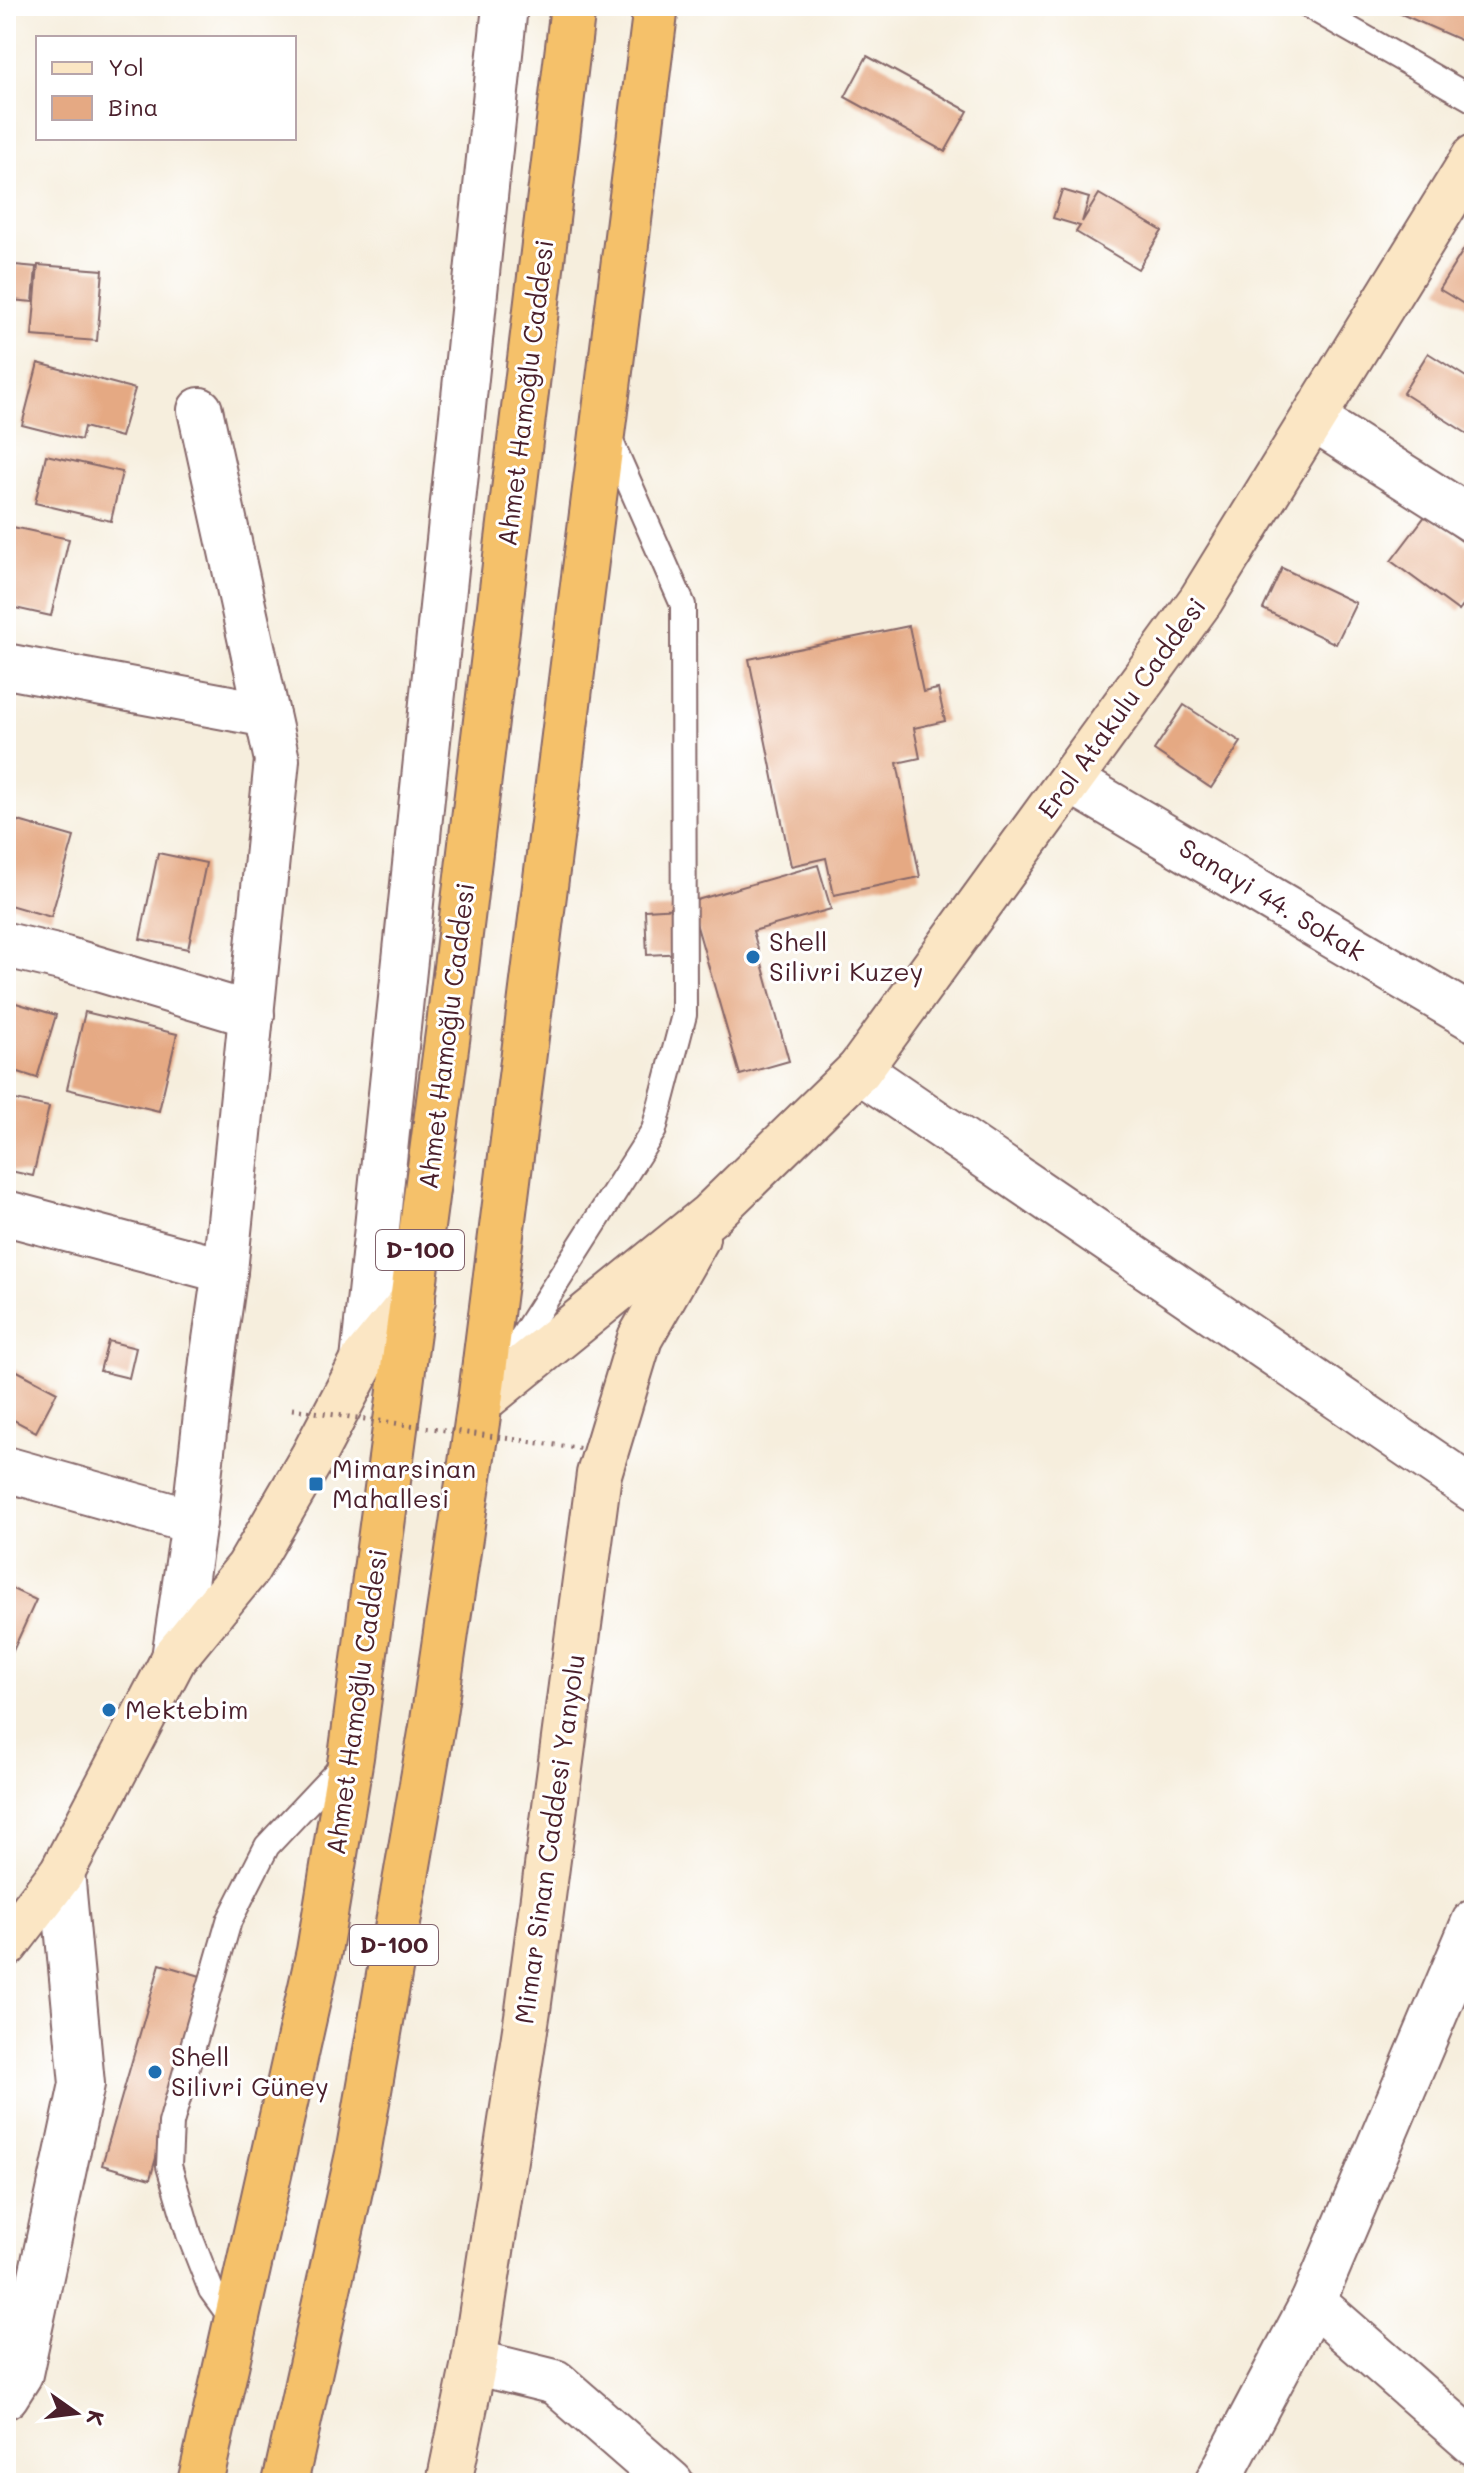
<svg xmlns="http://www.w3.org/2000/svg" width="1480" height="2489" viewBox="0 0 1480 2489" font-family="Mali,sans-serif">
	<rect width="100%" height="100%" fill="#fff"/>
	<filter id="ink" filterUnits="userSpaceOnUse"><feTurbulence type="fractalNoise" baseFrequency=".0125" numOctaves="2"/><feDisplacementMap in="SourceGraphic" scale="16" xChannelSelector="R" yChannelSelector="G"/><feConvolveMatrix kernelMatrix="1 2 1 2 8 2 1 2 1" color-interpolation-filters="sRGB"/></filter>
	<filter id="wash" filterUnits="userSpaceOnUse"><feTurbulence type="fractalNoise" baseFrequency=".006" numOctaves="4" result="noise"/><feDisplacementMap in="SourceGraphic" scale="32" xChannelSelector="R" yChannelSelector="G"/><feGaussianBlur stdDeviation="1.8" result="paint"/><feColorMatrix in="noise" values="0 0 0 0 0 0 0 0 0 0 0 0 0 0 0 0 0 1.4 0 .05"/><feComposite in="paint" operator="in"/></filter>
	<g filter="url(#wash)">
		<rect width="100%" height="100%" fill="#f6eedd"/>
		<g id="blocks">
			<g fill="#e5a983">
				<polygon points="1383,6 1474,6 1474,46"/>
				<polygon points="867,56 968,111 945,152 845,97"/>
				<polygon points="1062,190 1089,198 1082,222 1099,194 1162,231 1138,269 1076,232 1080,226 1053,218"/>
				<polygon points="1474,233 1474,310 1439,289"/>
				<polygon points="15,265 36,267 33,302 12,300"/>
				<polygon points="38,265 103,270 97,341 32,336"/>
				<polygon points="1428,353 1474,382 1474,438 1403,393"/>
				<polygon points="38,363 135,389 121,437 84,427 81,440 22,425"/>
				<polygon points="46,455 122,472 111,521 35,503"/>
				<polygon points="1426,515 1474,550 1474,592 1459,611 1391,561"/>
				<polygon points="8,526 69,539 51,616 6,606"/>
				<polygon points="1282,568 1356,603 1336,644 1263,609"/>
				<polygon points="909,626 923,692 938,689 945,721 914,728 920,758 897,763 920,877 834,895 826,858 791,866 749,659"/>
				<polygon points="1184,705 1241,742 1211,788 1154,750"/>
				<polygon points="15,820 74,837 51,917 6,904 6,851"/>
				<polygon points="158,853 206,863 188,949 140,939"/>
				<polygon points="818,865 831,909 753,931 789,1061 740,1075 690,902"/>
				<polygon points="680,908 684,953 647,955 645,910"/>
				<polygon points="6,1000 56,1015 37,1078 6,1068"/>
				<polygon points="85,1012 177,1034 159,1111 67,1089"/>
				<polygon points="6,1098 49,1107 33,1176 6,1170"/>
				<polygon points="108,1341 136,1348 129,1378 100,1371"/>
				<polygon points="6,1365 57,1392 36,1432 6,1416"/>
				<polygon points="6,1586 36,1600 6,1666"/>
				<polygon points="160,1964 207,1978 150,2179 102,2165"/>
			</g>
		</g>
	</g>
	<g filter="url(#ink)">
		<use href="#blocks" fill-opacity="0" stroke="#866769" stroke-width="2"/>
		<g fill="none" stroke-linecap="round" stroke-linejoin="round">
			<defs>
				<g id="lane">
					<polyline points="1309,6 1474,100"/>
					<polyline points="501,1370 654,1130 684,1015 683,605 608,435"/>
					<polyline points="235,2323 211,2290 189,2234 169,2166 171,2123 229,1921 267,1846 346,1762"/>
				</g>
				<g id="street">
					<polyline points="1313,419 1474,521"/>
					<polyline points="6,666 267,715"/>
					<polyline points="1071,781 1474,1019"/>
					<polyline points="6,945 65,959 252,1015"/>
					<polyline points="859,1070 1474,1490"/>
					<polyline points="6,1213 225,1271"/>
					<polyline points="363,1361 505,6"/>
					<polyline points="6,1469 194,1522"/>
					<polyline points="174,1658 194,1522 212,1361 225,1271 277,760 200,410"/>
					<polyline points="1313,2302 1474,2443"/>
					<polyline points="474,2362 555,2382 671,2483"/>
					<polyline points="6,2396 20,2374 82,2084 62,1872"/>
					<polyline points="1217,2483 1313,2302 1474,1922"/>
				</g>
				<g id="secondary">
					<polyline points="480,1402 710,1215 859,1070 1201,600 1474,157"/>
					<polyline points="6,1945 62,1872 174,1658 248,1568 313,1456 363,1361 413,1300"/>
					<polyline points="449,2483 474,2362 528,2010 599,1474 640,1338 697,1238"/>
				</g>
				<g id="highway">
					<polyline points="200,2483 319,1951 351,1757 448,1033 573,6"/>
					<polyline points="285,2483 358,2154 433,1721 480,1402 656,6"/>
				</g>
			</defs>
			<use href="#lane" stroke="#866769" stroke-width="28"/>
			<use href="#street" stroke="#866769" stroke-width="48"/>
			<use href="#secondary" stroke="#866769" stroke-width="48"/>
			<use href="#highway" stroke="#866769" stroke-width="48"/>
			<use href="#lane" stroke="#fff" stroke-width="24"/>
			<use href="#street" stroke="#fff" stroke-width="44"/>
			<use href="#secondary" stroke="#fbe6c4" stroke-width="44"/>
			<use href="#highway" stroke="#f5c16b" stroke-width="44"/>
			<polyline stroke="#866769" stroke-width="5" stroke-dasharray="2 6" stroke-linecap="butt" points="292,1409 584,1449"/>
		</g>
	</g>
	<g fill="#1f6fb2" stroke="#fff" stroke-width="3">
		<circle cx="753" cy="957" r="8"/>
		<rect x="308" y="1476" width="16" height="16" rx="4"/>
		<circle cx="109" cy="1710" r="8"/>
		<circle cx="155" cy="2072" r="8"/>
	</g>
	<g text-anchor="middle" stroke-width="6" stroke-linejoin="round" paint-order="stroke">
		<g fill="#fff" stroke="#80626b" stroke-width="2">
			<rect x="376" y="1230" width="88" height="40" rx="6"/>
			<rect x="350" y="1925" width="88" height="40" rx="6"/>
		</g>
		<g font-size="24" font-weight="bold" fill="#4a1f2b">
			<text x="420" y="1258">D-100</text>
			<text x="394" y="1953">D-100</text>
		</g>
		<g font-size="26" fill="#4a1f2b" stroke="#fff">
			<text transform="translate(526 393) rotate(-83)" y="9">Ahmet Hamoğlu Caddesi</text>
			<text transform="translate(1122 708) rotate(-54)" y="9">Erol Atakulu Caddesi</text>
			<text transform="translate(1272 900) rotate(31)" y="9">Sanayi 44. Sokak</text>
			<text transform="translate(447 1036) rotate(-83)" y="9">Ahmet Hamoğlu Caddesi</text>
			<text transform="translate(357 1702) rotate(-82)" y="9">Ahmet Hamoğlu Caddesi</text>
			<text transform="translate(550 1839) rotate(-82)" y="9">Mimar Sinan Caddesi Yanyolu</text>
		</g>
		<g font-size="26" fill="#4a1f2b" stroke="#fff" text-anchor="start">
			<text x="769" y="951">Shell<tspan x="769" dy="30">Silivri Kuzey</tspan></text>
			<text x="332" y="1478">Mimarsinan<tspan x="332" dy="30">Mahallesi</tspan></text>
			<text x="125" y="1719">Mektebim</text>
			<text x="171" y="2066">Shell<tspan x="171" dy="30">Silivri Güney</tspan></text>
		</g>
	</g>
	<rect width="1480" height="2489" fill="none" stroke="#fff" stroke-width="32"/>
	<rect x="36" y="36" width="260" height="104" fill="#ffffff" stroke="#b7a5aa" stroke-width="2"/>
	<rect x="52" y="62" width="40" height="12" fill="#fbe6c4" stroke="#b7a5aa" stroke-width="2"/>
	<text x="108" y="76" font-size="24" fill="#4a1f2b">Yol</text>
	<rect x="52" y="96" width="40" height="24" fill="#e5a983" stroke="#b7a5aa" stroke-width="2"/>
	<text x="108" y="116" font-size="24" fill="#4a1f2b">Bina</text>
	<g transform="translate(76 2413) rotate(104)" stroke="#ffffff" stroke-width="6" paint-order="stroke">
	<path d="M0-6L14 30L0 20L-14 30Z" fill="#4a1f2b"/>
	<text y="-12" font-size="22" font-weight="bold" text-anchor="middle" fill="#4a1f2b">K</text>
	</g>
</svg>
